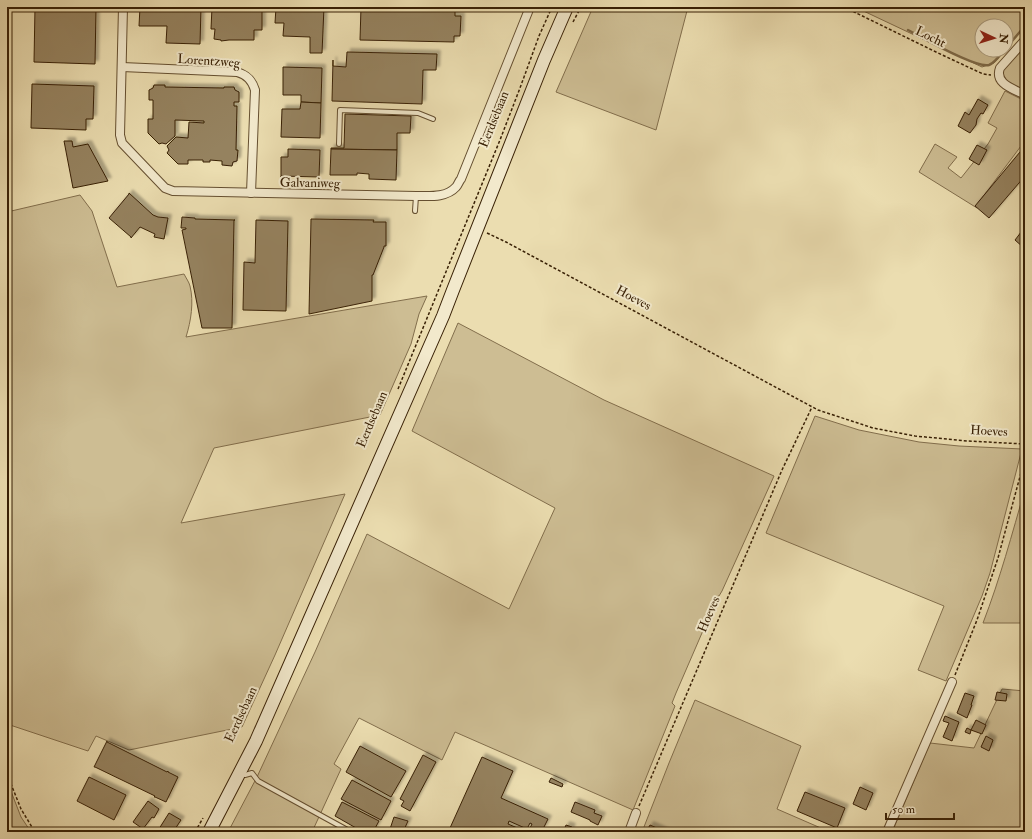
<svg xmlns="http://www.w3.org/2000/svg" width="1032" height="839" viewBox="0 0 1032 839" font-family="'IM FELL Double Pica',serif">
	<defs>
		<filter id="shadow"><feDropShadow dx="3.5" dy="-3.5" stdDeviation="1" flood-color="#0004"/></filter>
	</defs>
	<rect width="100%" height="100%" fill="#ebddb0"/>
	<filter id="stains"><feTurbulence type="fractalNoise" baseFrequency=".005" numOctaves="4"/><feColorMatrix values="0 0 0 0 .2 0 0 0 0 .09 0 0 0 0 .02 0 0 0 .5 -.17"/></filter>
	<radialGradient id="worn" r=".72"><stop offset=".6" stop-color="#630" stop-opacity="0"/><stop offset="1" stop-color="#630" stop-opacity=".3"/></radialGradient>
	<g fill="#cdbd93" stroke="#826e4c">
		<polygon points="593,7 688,7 656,130 556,92"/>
		<polygon points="855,7 1025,7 1025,25 1006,48 1006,26 982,26 982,50 1005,50 994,63 982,67"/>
		<path d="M1025,44V92C1016,87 1003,83 1003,71Z"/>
		<polygon points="1005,91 1025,101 1025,136 1021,146 979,202 977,208 919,172 935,144 957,157 948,168 961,178 988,144 997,128 988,123"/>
		<path d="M80,195L92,211L117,287L184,274C186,278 189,282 190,286C194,302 191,321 186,337L427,296L419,314L411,344L380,415L214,448L181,523L345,494L275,655L242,727L129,750L96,736L88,751L7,724V212Z"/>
		<polygon points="458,323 604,400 774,476 722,591 719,596 718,596 676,693 672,703 675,706 633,810 455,732 442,760 359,718 334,764 341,769 312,832 228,832 257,777 315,652 367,534 509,609 555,508 412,431"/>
		<polygon points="815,416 859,430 919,442 959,446 1022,449 990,573 982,596 946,681 918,670 944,606 766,533"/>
		<path d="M1025,489V623H983C1000,579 1012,534 1025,489Z"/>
		<polygon points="1002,689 1025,691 1025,832 892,832 930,743 974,748"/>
		<polygon points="695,700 801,746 777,809 830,832 642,832 669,763"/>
		<polygon points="7,781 21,817 31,832 7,832"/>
	</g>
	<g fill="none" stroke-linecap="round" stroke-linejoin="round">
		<g stroke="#7f6b49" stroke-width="2.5">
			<path d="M908,30C921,37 976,69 989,65C995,63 1000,55 1004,50"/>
			<polyline points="1006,48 1025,26"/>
		</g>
	</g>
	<g fill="#95825e" stroke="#382005" filter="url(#shadow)">
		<polygon points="35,7 96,7 95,64 34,62"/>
		<polygon points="140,7 201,7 200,44 166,43 167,26 139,26"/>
		<polygon points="212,7 262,7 262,30 254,30 254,40 229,40 221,41 221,40 214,39 215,29 211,29"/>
		<polygon points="276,7 324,7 322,53 310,53 310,37 283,36 284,23 275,23"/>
		<polygon points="361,7 449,7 448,9 455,9 455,16 461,16 460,36 454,36 454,42 360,40"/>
		<polygon points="347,52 437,54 436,70 423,70 422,104 332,101 333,60 333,66 346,67"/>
		<polygon points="283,67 322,68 321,103 301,102 301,95 283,95"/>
		<polygon points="32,84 94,86 93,119 86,119 86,130 31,128"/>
		<polygon points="154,85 165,85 165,87 224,88 224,87 234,87 235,90 239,92 239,102 234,102 234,106 237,106 236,150 238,150 237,161 233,162 232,166 222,165 222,161 210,160 210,162 203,162 203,160 188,160 188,164 178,164 167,153 169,150 167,146 176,137 188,138 189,122 204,123 204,121 175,120 175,136 166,144 162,143 159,144 148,133 148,119 153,119 153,100 149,100 149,90 153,88"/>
		<polygon points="978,99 988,105 983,114 981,113 977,119 976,125 970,133 958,126 965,112 969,115"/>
		<polygon points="301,102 321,103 320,138 281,137 282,109 300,109"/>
		<polygon points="345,114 411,116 410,133 397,133 397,150 331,149 331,148 344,148"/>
		<polygon points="64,141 72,141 73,147 88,144 108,181 73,188"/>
		<polygon points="977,145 987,150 979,165 969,159"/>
		<polygon points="1025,146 1025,176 989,218 975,206"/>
		<polygon points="288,149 320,150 319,177 281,176 281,177 281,157 288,157"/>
		<polygon points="331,149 397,150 396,180 369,179 369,174 357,173 357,175 330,175"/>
		<polygon points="129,193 153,215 158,217 168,218 164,239 154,237 155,234 140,227 131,238 131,237 109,218 129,194"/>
		<polygon points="182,217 195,218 195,219 235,220 234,220 232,328 202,328 182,230 186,229 186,228 181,228"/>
		<polygon points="311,219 374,220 373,222 386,222 386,246 384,246 384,247 373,275 372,275 372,301 309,314"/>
		<polygon points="256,220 288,221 286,311 243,310 244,262 255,263"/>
		<polygon points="1025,227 1025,247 1024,248 1015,240"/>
		<polygon points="997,692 1007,694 1006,701 995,700"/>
		<polygon points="965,693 974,696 971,705 972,705 967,718 957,713"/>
		<polygon points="945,716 959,722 952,741 943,737 949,723 943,721"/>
		<polygon points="976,720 986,725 982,734 971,730"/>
		<polygon points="967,728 971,730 970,734 965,732"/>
		<polygon points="986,736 993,740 989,751 981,747"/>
		<polygon points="107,741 107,742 167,772 168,771 168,772 178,777 166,802 155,797 154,797 155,796 95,767 94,767"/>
		<polygon points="360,746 406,771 391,797 346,772"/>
		<polygon points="423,755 436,762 410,811 401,806 404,801 400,799"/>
		<polygon points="482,757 513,771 501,798 548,819 543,829 542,828 540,832 528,832 532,824 530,823 527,829 509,821 508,824 527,832 460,832 450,828"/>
		<polygon points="89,777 126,795 114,820 77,801"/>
		<polygon points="551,778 563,784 562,787 549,782"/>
		<polygon points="352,780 391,801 381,820 341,799"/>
		<polygon points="860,787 873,793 866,810 853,804"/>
		<polygon points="805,792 845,808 837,828 797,811"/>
		<polygon points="148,801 159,809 154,818 152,817 143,829 133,822"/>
		<polygon points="342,802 379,821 373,832 363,832 335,816"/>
		<polygon points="575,802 595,810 594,813 602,816 598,825 590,821 590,820 571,812"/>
		<polygon points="169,813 181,820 173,832 157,832"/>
		<polygon points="394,817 408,821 403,832 389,832"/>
		<polygon points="566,825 572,827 570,832 563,832"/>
		<polygon points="650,825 666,832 646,832"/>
	</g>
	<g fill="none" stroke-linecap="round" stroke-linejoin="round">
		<defs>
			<g id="lane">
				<polyline points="339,144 340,110 418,113 433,119"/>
				<polyline points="415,211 416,196"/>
				<polyline points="240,772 245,775 252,773 258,781 351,832"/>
			</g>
			<g id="street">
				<path d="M123,7L120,135L122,143L165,188L173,191L416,196C429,196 446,198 456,187C458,185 459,181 461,179L530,7"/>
				<path d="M1025,40L1000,68C994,84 1014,89 1025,95"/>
				<path d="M122,67L237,72C247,75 252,80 255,90L251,193"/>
				<polyline points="629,832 636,813"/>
				<polyline points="887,832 952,682"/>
			</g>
			<polyline id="secondary" points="209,832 256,741 443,316 453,290 544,60 567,7"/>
		</defs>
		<use href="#lane" stroke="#654f30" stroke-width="6"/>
		<use href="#street" stroke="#654f30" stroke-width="10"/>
		<use href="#secondary" stroke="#382005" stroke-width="14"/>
		<g stroke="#382005" stroke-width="1.5" stroke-dasharray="3 2" stroke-linecap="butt">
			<polyline points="844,7 936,52 983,74 991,75"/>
			<polyline points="573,22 581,7"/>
			<polyline points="487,233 506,242 818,410 873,428 915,436 967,441 1025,444"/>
			<polyline points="398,389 500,140 520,88 539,36 552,7"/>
			<polyline points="955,675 977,620 998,558 1025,458"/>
			<polyline points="7,774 21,809 35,832"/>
			<polyline points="639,806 782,470 812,407"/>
			<polyline points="195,832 203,818"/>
		</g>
		<use href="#lane" stroke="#f2e9cc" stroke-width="4"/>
		<use href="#street" stroke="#f2e9cc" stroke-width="8"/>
		<use href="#secondary" stroke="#f2e9cc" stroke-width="12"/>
	</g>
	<g text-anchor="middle" stroke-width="4" stroke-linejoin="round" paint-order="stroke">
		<g font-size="13" fill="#382005" stroke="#f2e9cc">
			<text transform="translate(931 36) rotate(26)" y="5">Locht</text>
			<text transform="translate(209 60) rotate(4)" y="5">Lorentzweg</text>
			<text transform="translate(493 119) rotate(-68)" y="5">Eerdsebaan</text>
			<text transform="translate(310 182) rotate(1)" y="5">Galvaniweg</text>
			<text transform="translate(634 297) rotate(28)" y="5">Hoeves</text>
			<text transform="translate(371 419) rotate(-67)" y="5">Eerdsebaan</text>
			<text transform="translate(989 430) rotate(3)" y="5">Hoeves</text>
			<text transform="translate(708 614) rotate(-67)" y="5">Hoeves</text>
			<text transform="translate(240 714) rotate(-65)" y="5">Eerdsebaan</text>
		</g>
	</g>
	<rect width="1032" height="839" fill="none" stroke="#ebddb0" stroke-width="24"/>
	<rect x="8" y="8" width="1016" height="823" fill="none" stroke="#382005" stroke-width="2"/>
	<rect x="12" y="12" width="1008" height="815" fill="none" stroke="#382005"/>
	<g transform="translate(994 38) rotate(94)"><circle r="19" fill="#f2e9cc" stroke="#a8997c"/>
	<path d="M0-3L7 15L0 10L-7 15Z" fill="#8f2418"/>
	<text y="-6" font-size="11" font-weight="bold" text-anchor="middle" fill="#382005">N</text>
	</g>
	<path d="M886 813v6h68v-6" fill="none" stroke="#382005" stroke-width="2"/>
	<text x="892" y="813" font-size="12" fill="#382005" stroke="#f2e9cc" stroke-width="3" paint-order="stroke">50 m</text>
	<rect width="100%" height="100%" filter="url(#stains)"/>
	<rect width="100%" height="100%" fill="url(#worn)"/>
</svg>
